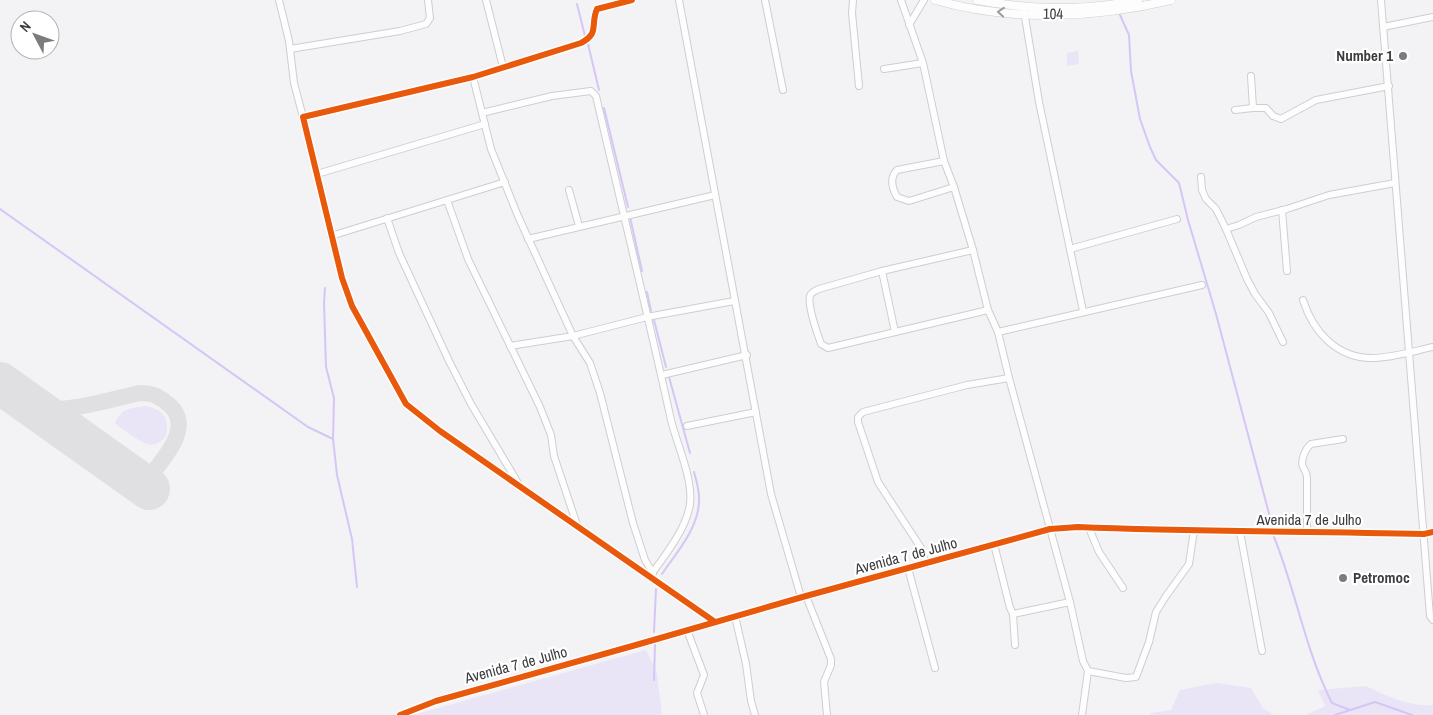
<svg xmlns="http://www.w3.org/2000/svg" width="1433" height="715" viewBox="0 0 1433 715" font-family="'Archivo Narrow',sans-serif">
	<rect width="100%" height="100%" fill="#f3f2f5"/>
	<g fill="#eae5f6">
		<polygon points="1078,51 1079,64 1067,66 1067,53"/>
		<path d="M145,406C163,409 170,418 166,436C153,451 145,444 131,435C126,431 120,428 115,423C121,408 131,408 145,406Z"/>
		<polygon points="646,650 657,673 662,715 413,715"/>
		<polygon points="1216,683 1251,688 1263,708 1274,715 1150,715 1151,713 1171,710 1180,690"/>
		<path d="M1366,686C1387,696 1409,707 1433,705V715H1306L1325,706L1318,690Z"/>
	</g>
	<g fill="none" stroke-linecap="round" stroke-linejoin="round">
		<g stroke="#d5c6f6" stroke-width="2">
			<polyline points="577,4 585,36"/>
			<polyline points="1120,15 1129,35 1131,71 1140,119 1150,147 1156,160 1179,183 1188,220 1216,314 1271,521"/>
			<polyline points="588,44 599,90"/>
			<polyline points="604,108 628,207"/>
			<polyline points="0,209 308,427 333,439"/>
			<polyline points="630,217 642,271"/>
			<polyline points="325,288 324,303 326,367 334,398 333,439 337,475 352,539 357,587"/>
			<polyline points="647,292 651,311"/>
			<polyline points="654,320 666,367"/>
			<polyline points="669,377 690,453"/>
			<path d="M1274,537C1296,591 1305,650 1332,703L1350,710"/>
			<path d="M662,574C676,553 698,529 699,502C700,492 697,482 694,472"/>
			<polyline points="654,632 656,589"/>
			<polyline points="654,680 655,644"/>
			<polyline points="1335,715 1375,702 1412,715"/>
		</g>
		<path stroke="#e0dfe1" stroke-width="16" d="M36,409C70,412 106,401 139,393C151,393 157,395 167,403C198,427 159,463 143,485"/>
		<polyline stroke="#e0dfe1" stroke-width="42" points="0,383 149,489"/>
		<defs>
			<g id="minor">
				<polyline points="279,0 289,41 294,83 303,117"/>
				<polyline points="486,0 503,67"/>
				<path d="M632,0L597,9C590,25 600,33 581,43L473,77L303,117L342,278L352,306L406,404L440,431L715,622"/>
				<polyline points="679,0 771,494 801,597"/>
				<polyline points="765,0 783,90"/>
				<polyline points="853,0 852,13 859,86"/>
				<polyline points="901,0 923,63 944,161 954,187 973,250 988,310 998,332"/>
				<polyline points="1381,0 1430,616 1433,620"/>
				<polyline points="1024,11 1039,102 1083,311"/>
				<polyline points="909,25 924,0"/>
				<polyline points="1383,27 1433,17"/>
				<polyline points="290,49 400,31 426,24 430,18 428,0"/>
				<polyline points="884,69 923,63"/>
				<polyline points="1251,76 1253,108 1266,108 1273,116 1281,119 1316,100 1389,86"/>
				<polyline points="473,77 491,149 518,216 573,336 590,363 600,393 633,523 645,560 653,573"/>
				<polyline points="1235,110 1253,108"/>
				<path d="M482,113L552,96L591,91L596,96C621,204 647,311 671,420C677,445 693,478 690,504C687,528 664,557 650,576"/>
				<path d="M944,161L897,170C889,178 892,188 897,197L909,201L954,187"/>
				<polyline points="317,174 485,124"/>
				<polyline points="1201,177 1202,190 1206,199 1216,209 1226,229 1239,225 1256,217 1287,209 1329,195 1395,183"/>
				<polyline points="569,190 579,226"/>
				<polyline points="447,200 468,259 540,407 551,435 554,456 577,525"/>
				<polyline points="1282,210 1287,271"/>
				<polyline points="387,218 399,253 449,361 471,404 518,483"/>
				<polyline points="1226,229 1247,279 1255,294 1269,313 1283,342"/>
				<polyline points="331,236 505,182"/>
				<polyline points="528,239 715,195"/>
				<polyline points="1070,249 1177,219"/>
				<path d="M973,250L882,271L819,289C815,291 811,292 810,296C807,306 818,335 821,344L828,348L988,310"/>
				<polyline points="882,271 895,332"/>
				<path d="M1303,300C1313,332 1337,358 1372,358C1392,358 1414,351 1433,347"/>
				<polyline points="510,346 573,336 647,317 734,301"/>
				<polyline points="662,375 747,355"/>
				<polyline points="687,426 756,412"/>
				<polyline points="1089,528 1099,552 1123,588"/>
				<path d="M1307,531V478C1307,473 1305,471 1303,467C1300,460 1306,448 1311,444L1343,439"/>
				<polyline points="1240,532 1262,651"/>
				<polyline points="994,544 1010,608 1013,614 1015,645"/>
				<polyline points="926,564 921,548 878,482 858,422 858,417 863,412 967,385 1009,378"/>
				<polyline points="908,568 935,668"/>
				<polyline points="806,596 831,659 831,665 824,682 827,715"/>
				<polyline points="1013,614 1070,602"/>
				<polyline points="735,616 746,664 751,701 755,715"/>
				<polyline points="687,630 704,675 697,693 704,715"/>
				<polyline points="1088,671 1126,678 1136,677 1149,642 1156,612 1166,596 1189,564 1194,530"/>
				<path d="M400,715L436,701L636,645L806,596L1050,529L1078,527C1193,532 1309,531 1424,534L1433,532"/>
				<polyline points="1082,715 1088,671 1083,661 1070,602 1009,378 998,332 1202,285"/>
			</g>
			<g id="tertiary">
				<path d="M935,0C1011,22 1095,18 1171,0"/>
				<path d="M977,0C1030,10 1086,11 1138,0"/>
			</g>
		</defs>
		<use href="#minor" stroke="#ceced0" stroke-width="8"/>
		<use href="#tertiary" stroke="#ceced0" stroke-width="9"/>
		<use href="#minor" stroke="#fdfdfe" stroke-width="6"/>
		<use href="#tertiary" stroke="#fdfdfe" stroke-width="8"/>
		<defs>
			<g id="cycleway">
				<path d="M632,0L597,9C590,25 600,33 581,43L473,77L303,117L342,278L352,306L406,404L440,431L715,622"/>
				<path d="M400,715L436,701L636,645L806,596L1050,529L1078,527C1193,532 1309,531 1424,534L1433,532"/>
			</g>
		</defs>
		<use href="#cycleway" stroke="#fff" stroke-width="9"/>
		<use href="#cycleway" stroke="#e8590c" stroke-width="6"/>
	</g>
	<defs><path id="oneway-chevron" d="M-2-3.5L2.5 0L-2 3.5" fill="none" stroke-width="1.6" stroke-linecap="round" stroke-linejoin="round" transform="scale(1.25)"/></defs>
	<use stroke="#9c9c9e" href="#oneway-chevron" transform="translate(1001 12) rotate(-175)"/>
	<g fill="#7c7c7e" stroke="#fff" stroke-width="2">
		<circle cx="1403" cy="56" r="5"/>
		<circle cx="1343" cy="578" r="5"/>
	</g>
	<g text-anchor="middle" stroke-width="4.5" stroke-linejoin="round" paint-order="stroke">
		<g font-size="15" fill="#3c3c3e" stroke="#fff">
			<text transform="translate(1053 14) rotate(1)" y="5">104</text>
			<text x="1309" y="525">Avenida 7 de Julho</text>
			<text transform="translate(906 556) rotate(-15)" y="5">Avenida 7 de Julho</text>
			<text transform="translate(516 665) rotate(-15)" y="5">Avenida 7 de Julho</text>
		</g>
		<g font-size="15" font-weight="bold" fill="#3c3c3e" stroke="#fff" text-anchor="end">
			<text x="1393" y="61">Number 1</text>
			<text x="1353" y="583" text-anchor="start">Petromoc</text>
		</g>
	</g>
	<g transform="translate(35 35) rotate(311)"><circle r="24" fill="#ffffff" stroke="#b1b1b2"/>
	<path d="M0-4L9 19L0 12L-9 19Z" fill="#7c7c7e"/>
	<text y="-8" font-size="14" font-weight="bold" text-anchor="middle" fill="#3c3c3e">N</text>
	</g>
</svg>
